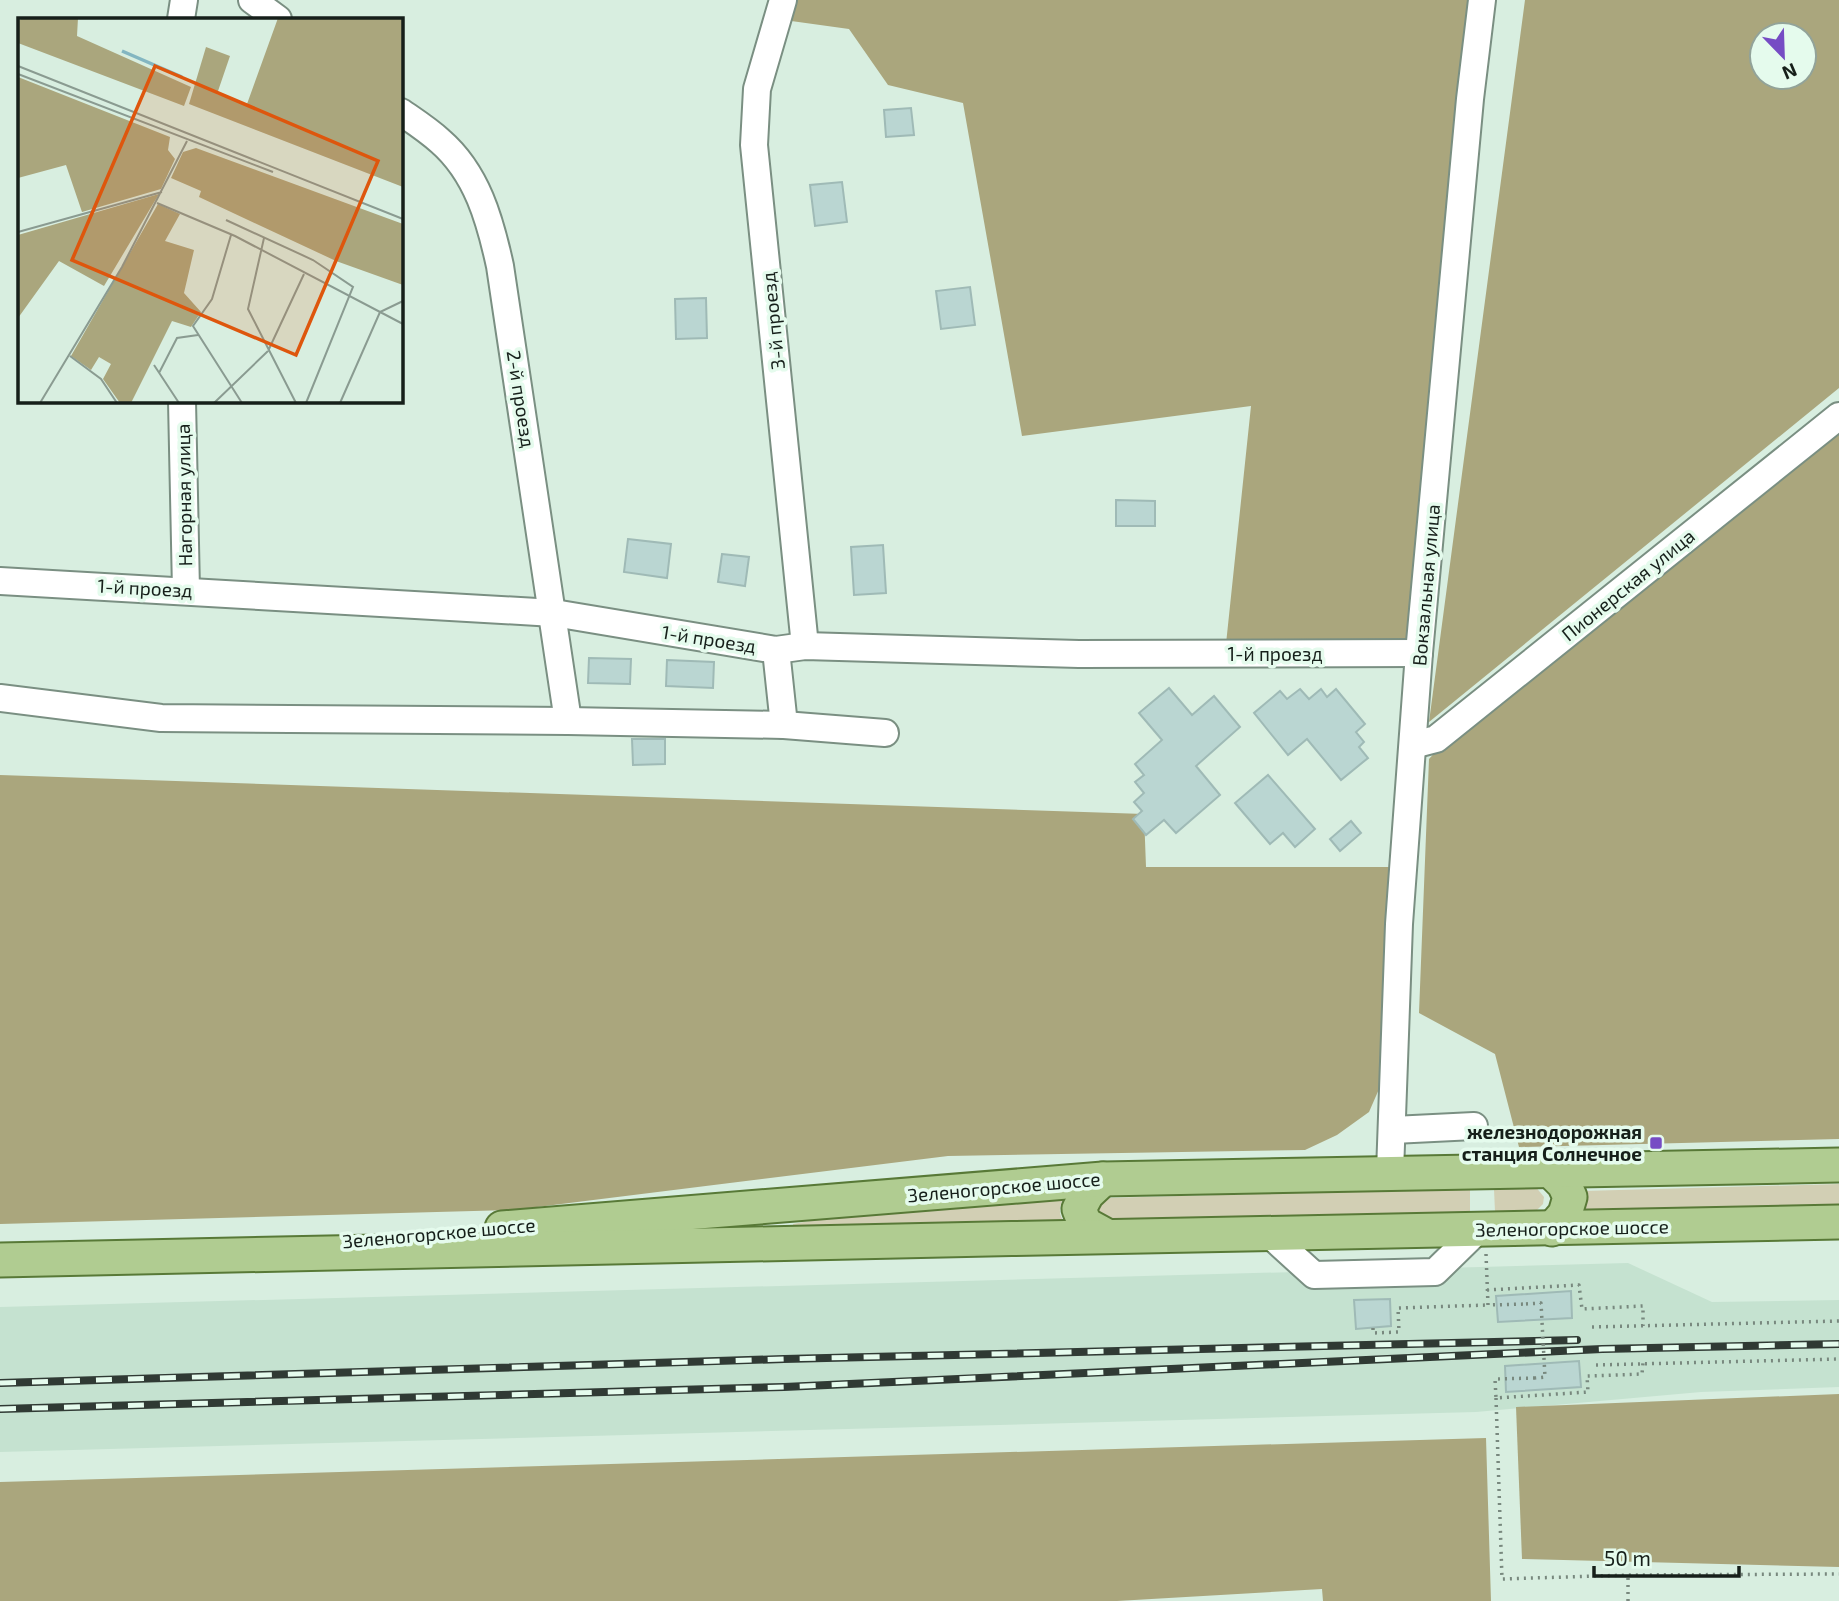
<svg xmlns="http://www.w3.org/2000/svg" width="1839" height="1601" viewBox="0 0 1839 1601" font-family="'Exo 2',sans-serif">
	<rect width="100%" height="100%" fill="#d8eee0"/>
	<polygon fill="#c5e2d0" points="1628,1263 1712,1302 1839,1300 1839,1387 1701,1392 1476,1412 0,1452 0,1307"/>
	<g fill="#d2cfb4">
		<polygon points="1839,1184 1839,1208 1583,1215 1586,1208 1583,1191"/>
		<polygon points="1535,1186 1544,1197 1543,1204 1537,1210 1495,1212 1494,1189"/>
		<polygon points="1470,1188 1470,1213 1109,1221 1096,1211 1097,1203 1105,1198"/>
		<path d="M1063,1199C1058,1210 1059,1215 1066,1225L793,1231V1224L868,1210Z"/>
	</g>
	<g fill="#aaa67d" fill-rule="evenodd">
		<polygon points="788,0 1479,0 1408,644 1226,644 1251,406 1022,436 963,103 888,85 849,29 784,20"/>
		<path d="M1525,0H1839V388L1429,722ZM1762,35H1804V77H1762Z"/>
		<polygon points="1839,424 1839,1139 1519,1147 1495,1054 1419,1013 1429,759 1451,735"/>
		<polygon points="0,775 1144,814 1146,867 1390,867 1383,1080 1369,1112 1337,1135 1305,1150 948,1156 513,1210 0,1224"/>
		<polygon points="1839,1394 1839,1567 1522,1559 1516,1407"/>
		<polygon points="1486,1438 1491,1601 1323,1601 1322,1589 1117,1601 0,1601 0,1482"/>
	</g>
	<g fill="#bad6d2" stroke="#9fbab6" stroke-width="2">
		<polygon points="911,108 914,135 886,137 884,110"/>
		<polygon points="842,182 847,222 815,226 810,185"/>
		<polygon points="970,287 975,325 941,329 936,291"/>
		<polygon points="706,298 707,338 676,339 675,299"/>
		<polygon points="1116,500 1155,501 1155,526 1116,526"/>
		<polygon points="628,539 671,544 667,578 624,572"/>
		<polygon points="883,545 886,593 854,595 851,547"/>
		<polygon points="722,554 749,557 745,586 718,582"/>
		<polygon points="589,658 631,659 630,684 588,683"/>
		<polygon points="667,660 714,662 713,688 666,686"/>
		<polygon points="1169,688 1192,715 1214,696 1240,727 1196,766 1220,795 1176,833 1164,820 1146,835 1133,819 1142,811 1134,802 1144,793 1135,782 1144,775 1135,764 1162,740 1139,713"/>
		<polygon points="1300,689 1309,699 1321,689 1327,697 1336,689 1365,724 1356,732 1364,742 1359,747 1368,758 1341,780 1307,739 1288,755 1254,713 1280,691 1287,699"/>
		<polygon points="632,739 665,739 665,764 633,765"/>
		<polygon points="1268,775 1315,829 1295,847 1283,833 1270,844 1235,803"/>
		<polygon points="1351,821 1361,833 1340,851 1330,839"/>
		<polygon points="1571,1291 1572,1318 1498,1322 1496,1296"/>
		<polygon points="1390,1299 1391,1326 1356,1329 1354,1300"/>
		<polygon points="1579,1361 1581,1387 1506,1392 1505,1366"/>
	</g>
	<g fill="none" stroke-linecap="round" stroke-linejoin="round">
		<defs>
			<g id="minor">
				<polyline points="252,0 278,19"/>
				<polyline points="783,0 757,89 754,145 805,646"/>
				<polyline points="181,19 184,0"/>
				<path d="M401,112C414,121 428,130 440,141C477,173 490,220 500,266L568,721"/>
				<polyline points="182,401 186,590"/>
				<polyline points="0,581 554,613 776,650 805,646 1079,654 1419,653"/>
				<polyline points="776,650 784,725"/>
				<polyline points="0,698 161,718 568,721 784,725 885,733"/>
				<polyline points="1413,745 1436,739 1839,416"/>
				<polyline points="1393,1130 1474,1126"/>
				<polyline points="1390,1172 1399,924 1419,653 1470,99 1482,0"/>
				<polyline points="1269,1234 1314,1275 1435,1272 1477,1231"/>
			</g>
			<g id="major">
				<polyline points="1549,1169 1564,1184 1570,1197 1565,1214 1552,1229"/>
				<polyline points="1103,1179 1087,1194 1079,1209 1085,1224 1107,1236"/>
				<polyline points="502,1228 1103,1179 1839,1165"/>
				<path d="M0,1260C613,1243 1226,1237 1839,1222"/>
			</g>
		</defs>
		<use href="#minor" stroke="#7a8f82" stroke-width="30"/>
		<use href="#major" stroke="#587937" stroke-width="37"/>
		<g stroke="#78887e" stroke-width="3.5" stroke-dasharray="2 5" stroke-linecap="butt">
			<polyline points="1486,1254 1488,1305 1526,1304"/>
			<polyline points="1487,1290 1579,1285 1582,1309 1643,1306 1643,1326"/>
			<polyline points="1592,1327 1839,1321"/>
			<polyline points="1373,1328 1373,1333 1399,1332 1398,1308 1488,1305"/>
			<polyline points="1596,1365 1839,1359"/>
			<polyline points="1535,1378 1495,1379 1496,1398 1588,1392 1587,1376 1642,1374 1643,1363"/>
			<polyline points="1496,1398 1502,1579 1628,1575 1839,1574"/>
			<polyline points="1628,1601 1628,1575"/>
		</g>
		<use href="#minor" stroke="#fff" stroke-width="26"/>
		<use href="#major" stroke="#b0cc91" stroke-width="33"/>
		<defs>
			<g id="rail">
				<polyline points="0,1383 784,1359 1577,1340"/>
				<polyline points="0,1409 784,1387 1602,1349 1839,1344"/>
			</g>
		</defs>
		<use href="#rail" stroke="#303a34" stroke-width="8"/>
		<use href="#rail" stroke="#e5fbed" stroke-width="5" stroke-dasharray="16" stroke-linecap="butt"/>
		<polyline stroke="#78887e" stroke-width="3.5" stroke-dasharray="2 5" stroke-linecap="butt" points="1526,1304 1541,1303 1545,1377 1535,1378"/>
	</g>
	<rect fill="#764cc4" stroke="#e5fbed" stroke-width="2.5" x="1649" y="1136" width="14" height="14" rx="3.5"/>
	<g text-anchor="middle" stroke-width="7" stroke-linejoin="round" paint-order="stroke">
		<g font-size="19" fill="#161f1a" stroke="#e5fbed">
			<text transform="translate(773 321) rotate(-96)" y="7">3-й проезд</text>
			<text transform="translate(521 399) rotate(81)" y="7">2-й проезд</text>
			<text transform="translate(184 495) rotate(-91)" y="7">Нагорная улица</text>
			<text transform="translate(1426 585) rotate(-85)" y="7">Вокзальная улица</text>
			<text transform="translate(1628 585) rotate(-39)" y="7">Пионерская улица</text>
			<text transform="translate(145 588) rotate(3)" y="7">1-й проезд</text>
			<text transform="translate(709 639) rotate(9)" y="7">1-й проезд</text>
			<text x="1275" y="661">1-й проезд</text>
			<text transform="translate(1004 1187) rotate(-5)" y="7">Зеленогорское шоссе</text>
			<text transform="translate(1572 1228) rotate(-1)" y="7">Зеленогорское шоссе</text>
			<text transform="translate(439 1233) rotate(-5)" y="7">Зеленогорское шоссе</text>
		</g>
		<g font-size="19" font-weight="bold" fill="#161f1a" stroke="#e5fbed" text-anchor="end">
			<text x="1642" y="1139">железнодорожная<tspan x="1642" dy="22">станция Солнечное</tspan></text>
		</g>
	</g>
	<g transform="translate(18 18)">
		<rect width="385" height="385" fill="#d8eee0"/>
		<path d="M5,0H60L59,18L173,69L166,88L0,25V3ZM260,0H385V169L171,86L188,29L212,38L199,76L229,86ZM0,59L152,119L150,132L157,141L143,171L64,194L48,147L0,160ZM178,130L385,206V267L318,243L181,179L183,173L153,160L165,134ZM141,176L86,268L41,243L0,300V217ZM140,186L162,196L147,223L176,232L166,275L183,294L173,309L154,303L113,385H102L85,361L93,346L81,339L73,352L53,338Z" fill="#aaa67d"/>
		<path fill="none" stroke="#83b6c1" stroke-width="3.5" d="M104,33L164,59"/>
		<path fill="none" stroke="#8a9b91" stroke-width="2" d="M0,48L385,201M0,56L255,154M139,185L217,218L385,306M208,202L295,242L335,269L288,385M0,214L144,174M213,217L194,281L175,308L224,385M246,220L230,291L278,385M251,331L286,256M52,338L83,361L99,385M136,347L161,385M141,355L159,320L180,317M22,385L104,249L169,123M196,385L250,333M322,385L362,294L385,283"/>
		<path fill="#de560d" fill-opacity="0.15" stroke="#de560d" stroke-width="3.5" d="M137,48L360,143L278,337L54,242Z"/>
		<rect width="385" height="385" fill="none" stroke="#161f1a" stroke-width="3.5"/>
	</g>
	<g transform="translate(1783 56) rotate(157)"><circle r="33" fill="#e5fbed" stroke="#92a399" stroke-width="2"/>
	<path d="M0-5L12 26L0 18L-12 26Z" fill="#764cc4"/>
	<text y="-10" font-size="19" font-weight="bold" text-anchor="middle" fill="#161f1a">N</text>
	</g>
	<path d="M1594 1566v10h145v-10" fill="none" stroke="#161f1a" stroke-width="3.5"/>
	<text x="1604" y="1566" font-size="21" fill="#161f1a" stroke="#e5fbed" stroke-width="5" paint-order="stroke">50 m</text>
</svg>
